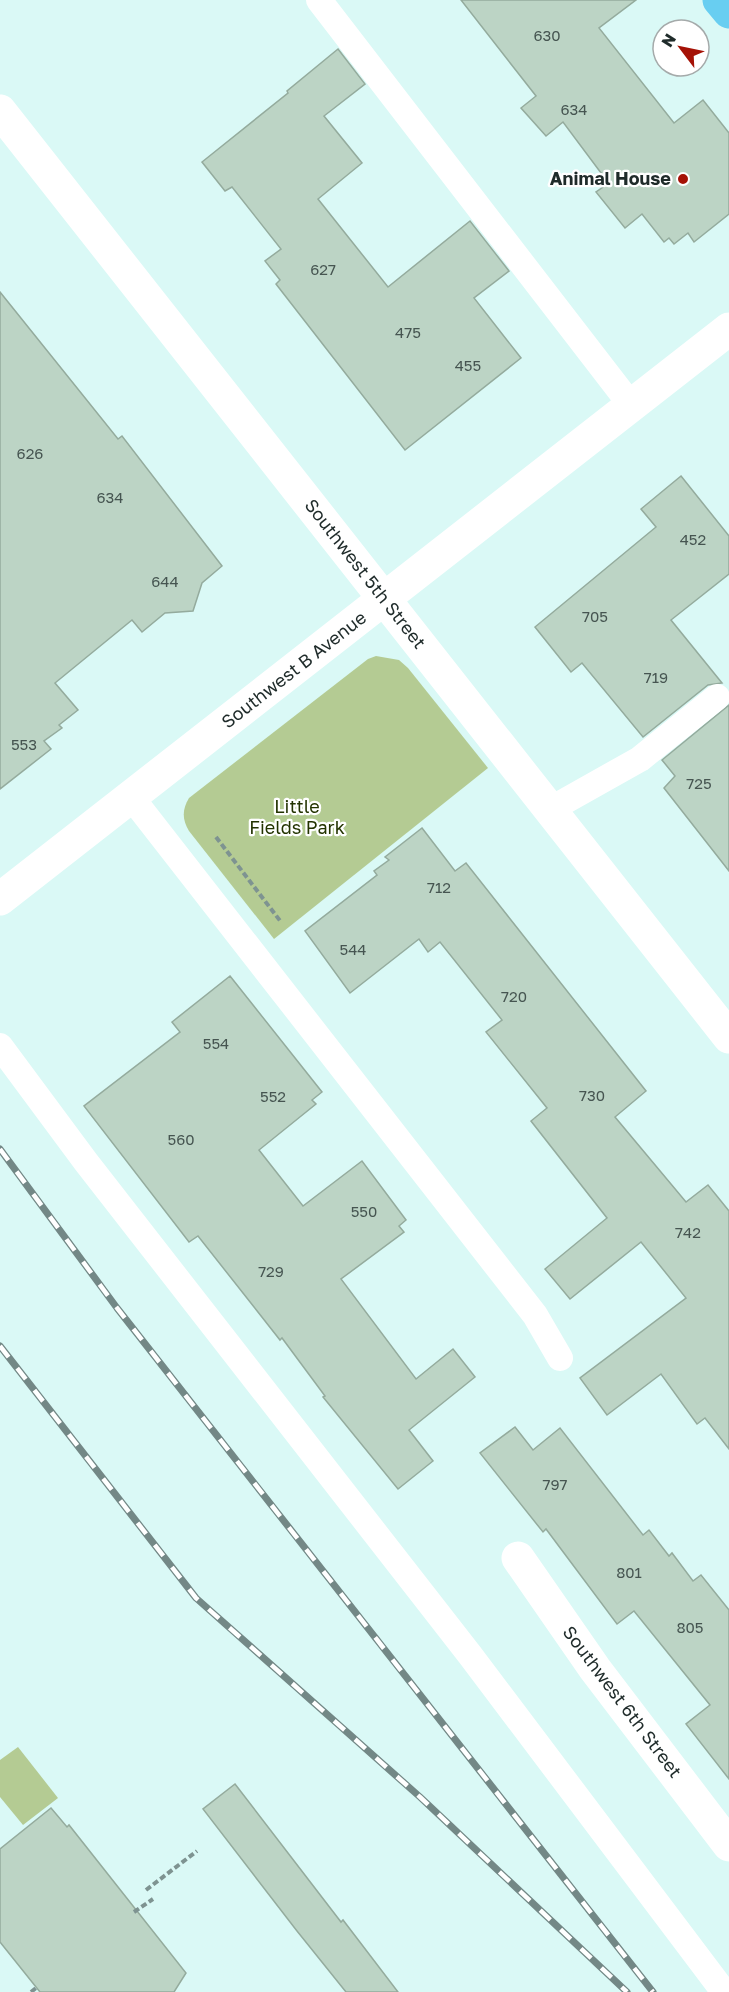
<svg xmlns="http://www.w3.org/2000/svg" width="729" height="1992" viewBox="0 0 729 1992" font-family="'Golos Text',sans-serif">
	<rect width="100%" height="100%" fill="#daf9f6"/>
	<g fill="#b4cb93">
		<path d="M376,656L399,660L408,668L488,768L274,939L189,831C182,819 182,810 189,798L368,659Z"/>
		<polygon points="18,1747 58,1798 23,1825 0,1797 0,1760"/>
	</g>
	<g fill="#bcd4c5" stroke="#94ab9d" stroke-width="1.5">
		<polygon points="461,0 636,0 599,28 674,123 703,100 729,133 729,214 694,242 688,233 674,244 669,238 664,242 642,214 625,228 596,192 606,185 607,181 563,122 546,136 521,108 536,96"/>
		<polygon points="338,49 365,84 324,116 362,163 318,199 388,287 470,221 509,271 474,298 521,358 405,450 276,284 280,280 265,261 281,249 232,187 225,191 202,162 288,93 287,91"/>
		<polygon points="0,292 118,439 122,436 222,566 202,583 193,611 165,613 142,632 132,620 55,683 78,710 59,725 62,728 44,741 51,749 0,789"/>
		<polygon points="681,476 729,536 729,574 671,620 722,683 708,685 643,737 582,663 571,672 535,627 656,527 641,509"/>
		<polygon points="729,705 729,871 664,788 675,776 662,760"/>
		<polygon points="422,828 455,871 466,863 646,1091 615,1117 686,1202 708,1185 729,1211 729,1449 705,1418 697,1424 661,1374 607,1415 580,1378 686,1298 641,1242 570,1299 545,1269 607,1218 531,1121 547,1108 486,1032 502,1020 440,942 428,952 419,939 350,993 305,931 377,875 374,871 389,860 385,857"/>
		<polygon points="230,976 322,1092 312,1100 316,1104 259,1150 303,1206 362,1161 406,1220 399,1226 404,1232 341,1279 416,1379 453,1349 475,1377 409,1430 433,1461 398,1489 323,1397 325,1396 282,1338 280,1340 198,1236 189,1242 84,1106 180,1032 172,1022"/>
		<polygon points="515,1427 533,1450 560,1428 643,1535 649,1530 669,1556 672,1553 693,1581 701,1575 729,1610 729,1779 686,1724 710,1705 634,1611 617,1624 546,1529 543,1532 480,1453"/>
		<polygon points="235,1784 341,1922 343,1920 398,1992 346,1992 297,1931 203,1809"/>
		<polygon points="51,1808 67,1827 69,1825 186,1973 174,1992 40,1992 0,1942 0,1849"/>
	</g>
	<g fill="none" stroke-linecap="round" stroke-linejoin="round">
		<g stroke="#7e9391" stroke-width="4" stroke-dasharray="6 3" stroke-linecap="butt">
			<polyline points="216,837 281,922"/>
			<polyline points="146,1890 197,1851"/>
			<polyline points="134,1912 153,1899"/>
			<polyline points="31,1992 36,1988"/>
		</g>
		<g stroke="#fff" stroke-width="26">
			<polyline points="319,0 631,405"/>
			<polyline points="132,798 535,1315 560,1358"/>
			<polyline points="551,809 640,759 717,697"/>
			<polyline points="0,1046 86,1162 470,1655 724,1992"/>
		</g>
		<g stroke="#fff" stroke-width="33">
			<polyline points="0,111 729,1037"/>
			<polyline points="0,899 729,329"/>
			<polyline points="518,1558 595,1669 729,1845"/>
		</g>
		<polyline stroke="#68cef1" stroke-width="33" points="719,0 729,12"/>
		<defs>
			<g id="rail">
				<polyline points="0,1149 117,1308 653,1992"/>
				<polyline points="0,1346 196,1598 420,1797 627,1992"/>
			</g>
		</defs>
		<use href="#rail" stroke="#738886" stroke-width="7"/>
		<use href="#rail" stroke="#fff" stroke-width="4.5" stroke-dasharray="14" stroke-linecap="butt"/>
	</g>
	<circle fill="#a51206" stroke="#fff" stroke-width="2" cx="683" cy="179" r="6"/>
	<g text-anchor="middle" stroke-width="4.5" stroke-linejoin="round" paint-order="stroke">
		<g font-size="15" fill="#465551">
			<text x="547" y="41">630</text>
			<text x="574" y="115">634</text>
			<text x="323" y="275">627</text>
			<text x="408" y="338">475</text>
			<text x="468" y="371">455</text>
			<text x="30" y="459">626</text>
			<text x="110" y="503">634</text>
			<text x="693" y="545">452</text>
			<text x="165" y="587">644</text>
			<text x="595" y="622">705</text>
			<text x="656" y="683">719</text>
			<text x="24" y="750">553</text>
			<text x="699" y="789">725</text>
			<text x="439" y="893">712</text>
			<text x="353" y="955">544</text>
			<text x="514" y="1002">720</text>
			<text x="216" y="1049">554</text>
			<text x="592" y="1101">730</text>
			<text x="273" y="1102">552</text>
			<text x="181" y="1145">560</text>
			<text x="364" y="1217">550</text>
			<text x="688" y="1238">742</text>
			<text x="271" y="1277">729</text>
			<text x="555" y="1490">797</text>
			<text x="629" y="1578">801</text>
			<text x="690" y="1633">805</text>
		</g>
		<g font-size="18" font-weight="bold" fill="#1f2b2a" stroke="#fff" text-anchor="end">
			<text x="671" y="185">Animal House</text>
		</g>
		<g font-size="18" fill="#1f2b2a" stroke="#fff">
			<text transform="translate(365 574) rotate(52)" y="6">Southwest 5th Street</text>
			<text transform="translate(294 670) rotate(-38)" y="6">Southwest B Avenue</text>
			<text transform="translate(622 1702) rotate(53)" y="6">Southwest 6th Street</text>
		</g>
		<g font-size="18" fill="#233300" stroke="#fff">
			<text x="297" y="813">Little<tspan x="297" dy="21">Fields Park</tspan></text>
		</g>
	</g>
	<g transform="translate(681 48) rotate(302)"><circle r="28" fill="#ffffff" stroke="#a5aaaa" stroke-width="1.5"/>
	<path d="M0-4.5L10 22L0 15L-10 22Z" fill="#a51206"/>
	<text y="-9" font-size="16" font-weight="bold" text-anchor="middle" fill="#1f2b2a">N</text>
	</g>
</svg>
